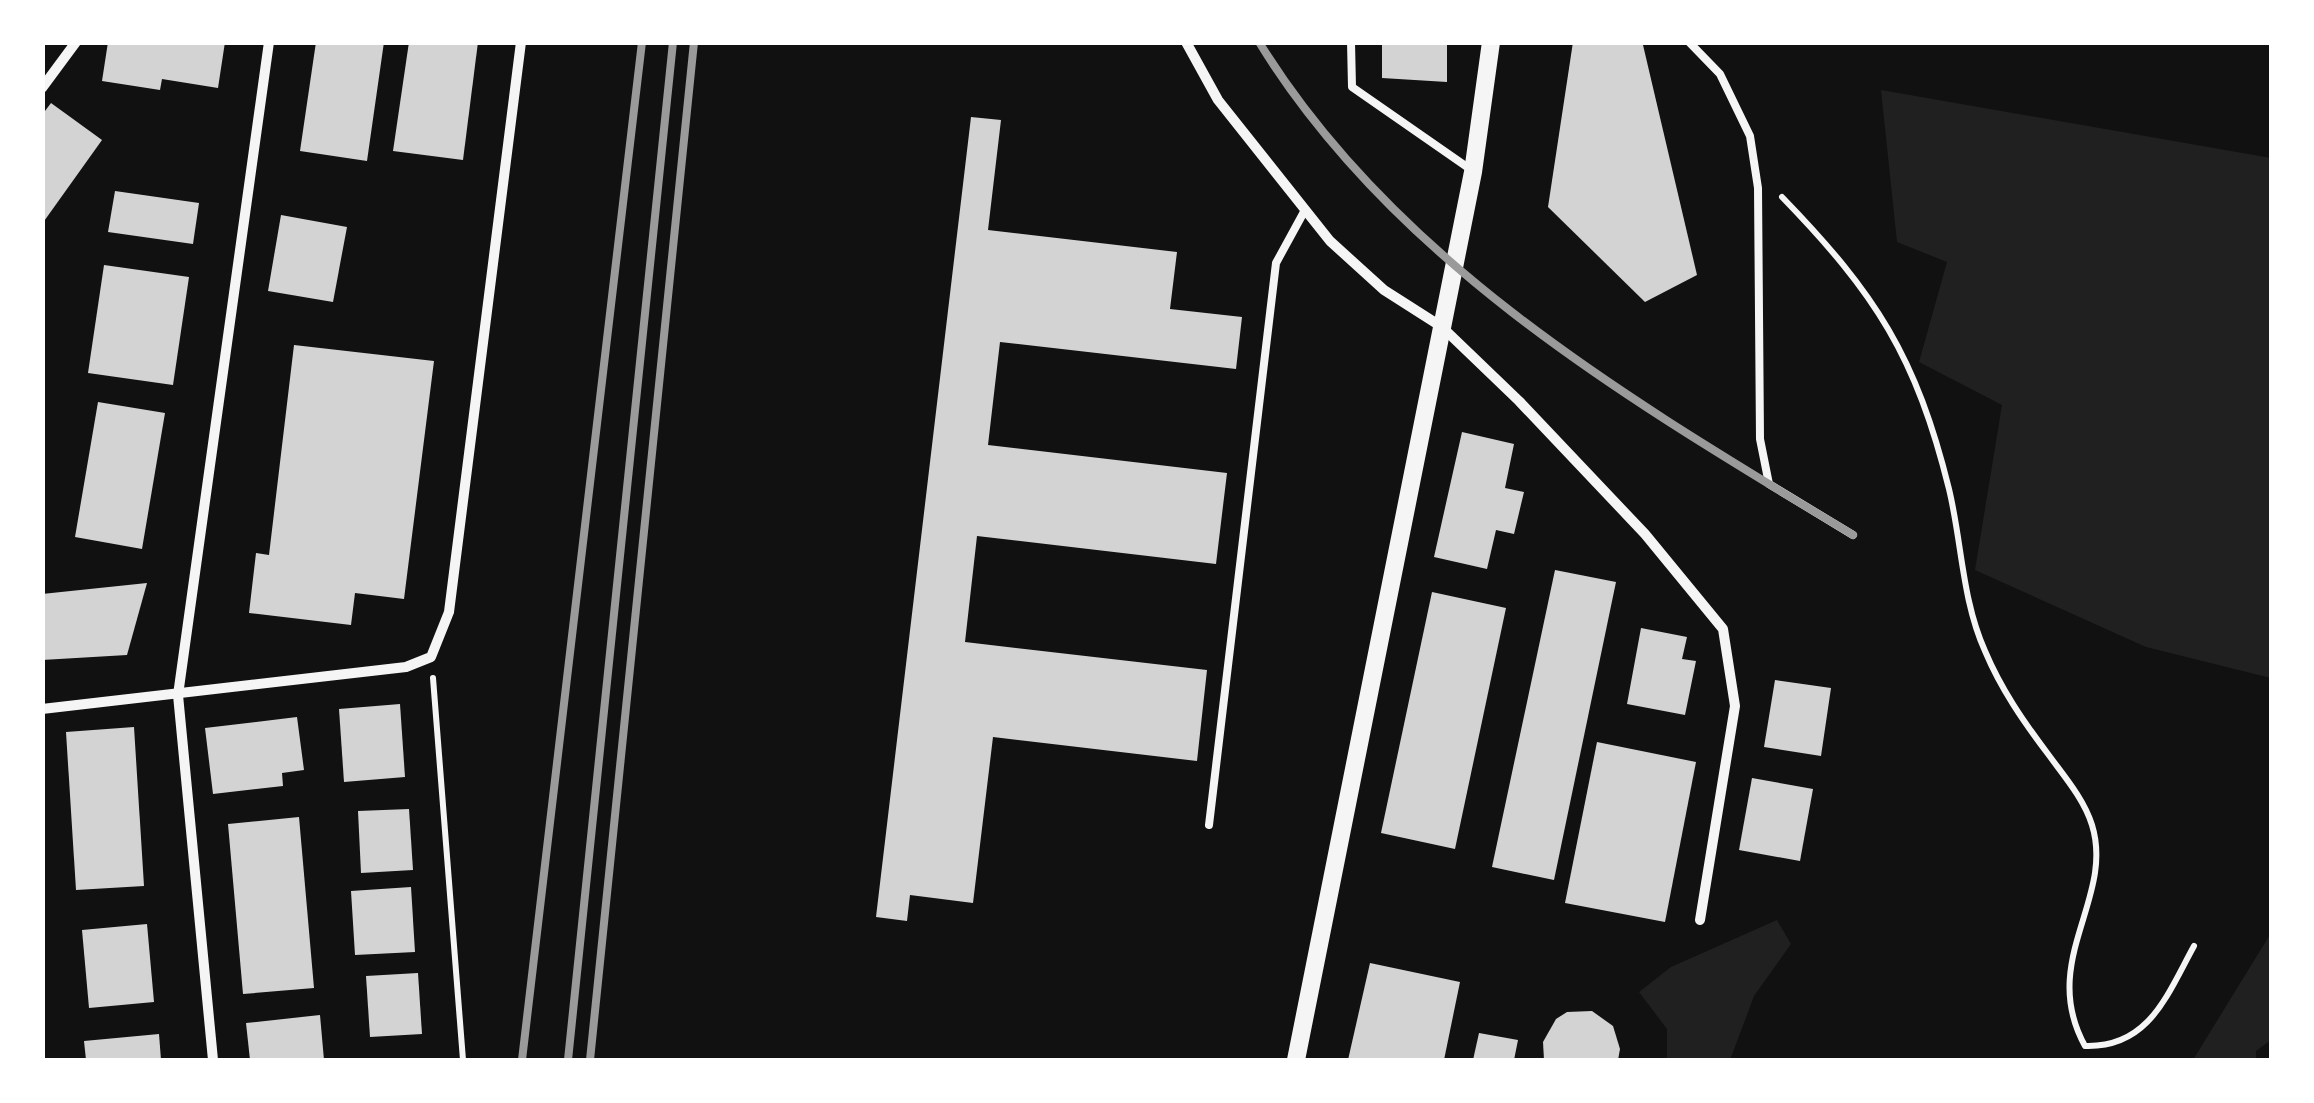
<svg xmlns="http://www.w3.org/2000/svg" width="2314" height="1103" viewBox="0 0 2314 1103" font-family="'PT Sans',sans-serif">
	<rect width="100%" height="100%" fill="#111"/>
	<g fill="#202020">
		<polygon points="1881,90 2271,158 2271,678 2146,647 1975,570 2002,405 1919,362 1947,262 1897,242"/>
		<polygon points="1777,920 1791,944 1754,996 1730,1060 1667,1060 1667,1029 1639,992 1671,967"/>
		<polygon points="2271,933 2271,1040 2256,1051 2256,1060 2193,1060"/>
	</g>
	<g fill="#d3d3d3">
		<polygon points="108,42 225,42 218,88 162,79 160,90 102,81"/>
		<polygon points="316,42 384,42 367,161 300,151"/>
		<polygon points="409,42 478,42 463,160 393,151"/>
		<polygon points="1382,42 1447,42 1447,82 1382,78"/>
		<polygon points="1573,42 1643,45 1697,275 1645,302 1548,207"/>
		<polygon points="51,103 102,140 42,224 42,115"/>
		<polygon points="971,117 1001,120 988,230 1177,252 1170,309 1242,317 1236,369 1000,342 988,445 1227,473 1216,564 977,536 965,642 1207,670 1197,761 993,737 973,903 910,895 907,921 876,917"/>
		<polygon points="115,191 199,203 193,244 108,232"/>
		<polygon points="281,215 347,227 333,302 268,291"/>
		<polygon points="104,265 189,277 173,385 88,373"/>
		<polygon points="294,345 434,361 404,599 355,593 351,625 249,613 256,553 269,555"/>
		<polygon points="98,402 165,413 142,549 75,537"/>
		<polygon points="1462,432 1514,444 1505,488 1524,492 1514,534 1496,530 1487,569 1434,557"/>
		<polygon points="1555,570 1616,582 1554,880 1492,867"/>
		<polygon points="147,583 127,655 42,660 42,594"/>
		<polygon points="1432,592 1506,608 1455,849 1381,833"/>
		<polygon points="1641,628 1687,637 1682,659 1696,661 1685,715 1627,704"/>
		<polygon points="1775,680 1831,688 1821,756 1764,747"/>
		<polygon points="400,704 405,777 344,782 339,709"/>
		<polygon points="297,717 304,770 282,773 283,786 213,794 205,728"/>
		<polygon points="134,727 144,886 76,890 66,732"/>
		<polygon points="1597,742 1696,762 1665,922 1565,903"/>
		<polygon points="1752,778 1813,789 1800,861 1739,850"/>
		<polygon points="409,809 413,870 361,873 358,811"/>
		<polygon points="299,817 314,988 243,994 228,824"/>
		<polygon points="411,887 415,952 355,955 351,891"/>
		<polygon points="147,924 154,1002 89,1008 82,930"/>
		<polygon points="1370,963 1460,982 1444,1060 1348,1060"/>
		<polygon points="418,973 422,1034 370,1037 366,976"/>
		<polygon points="1592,1011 1613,1026 1620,1049 1618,1060 1544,1060 1543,1042 1556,1019 1567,1012"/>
		<polygon points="320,1015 324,1060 250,1060 246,1023"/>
		<polygon points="1479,1033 1518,1040 1514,1060 1473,1060"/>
		<polygon points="159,1034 161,1060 86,1060 84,1041"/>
	</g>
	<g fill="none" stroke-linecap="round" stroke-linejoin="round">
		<g stroke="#f5f5f5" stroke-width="6">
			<path d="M1782,197C1876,294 1916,356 1949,489C1962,543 1962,600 1985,651C2001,689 2023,721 2048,754C2064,776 2084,799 2092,825C2115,899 2038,961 2085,1046C2149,1048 2167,995 2194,946"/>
			<polyline points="433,678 463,1060"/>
		</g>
		<g stroke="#f5f5f5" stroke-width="8">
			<polyline points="1351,42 1352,87 1470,169"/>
			<polyline points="1689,42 1720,74 1750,136 1758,188 1760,439 1769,484 1853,535"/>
			<polyline points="1209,825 1276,263 1305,210"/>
		</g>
		<g stroke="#f5f5f5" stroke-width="10">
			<polyline points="1186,42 1218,100 1330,241 1384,290 1442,327 1519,401 1645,534 1723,629 1735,706 1700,920"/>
			<polyline points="42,88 76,42"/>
			<polyline points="42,709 406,667 431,657 449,612 521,42"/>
			<polyline points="213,1060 178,695 269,42"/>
		</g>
		<polyline stroke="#f5f5f5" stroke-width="18" points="1296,1060 1473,172 1491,42"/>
		<g stroke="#9a9a9a" stroke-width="8">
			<path d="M1259,42C1396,265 1635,403 1853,535"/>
			<polyline points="522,1060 642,42"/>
			<polyline points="568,1060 673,42"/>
			<polyline points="590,1060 694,42"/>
		</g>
	</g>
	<rect width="2314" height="1103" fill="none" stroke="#ffffff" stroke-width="90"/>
</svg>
